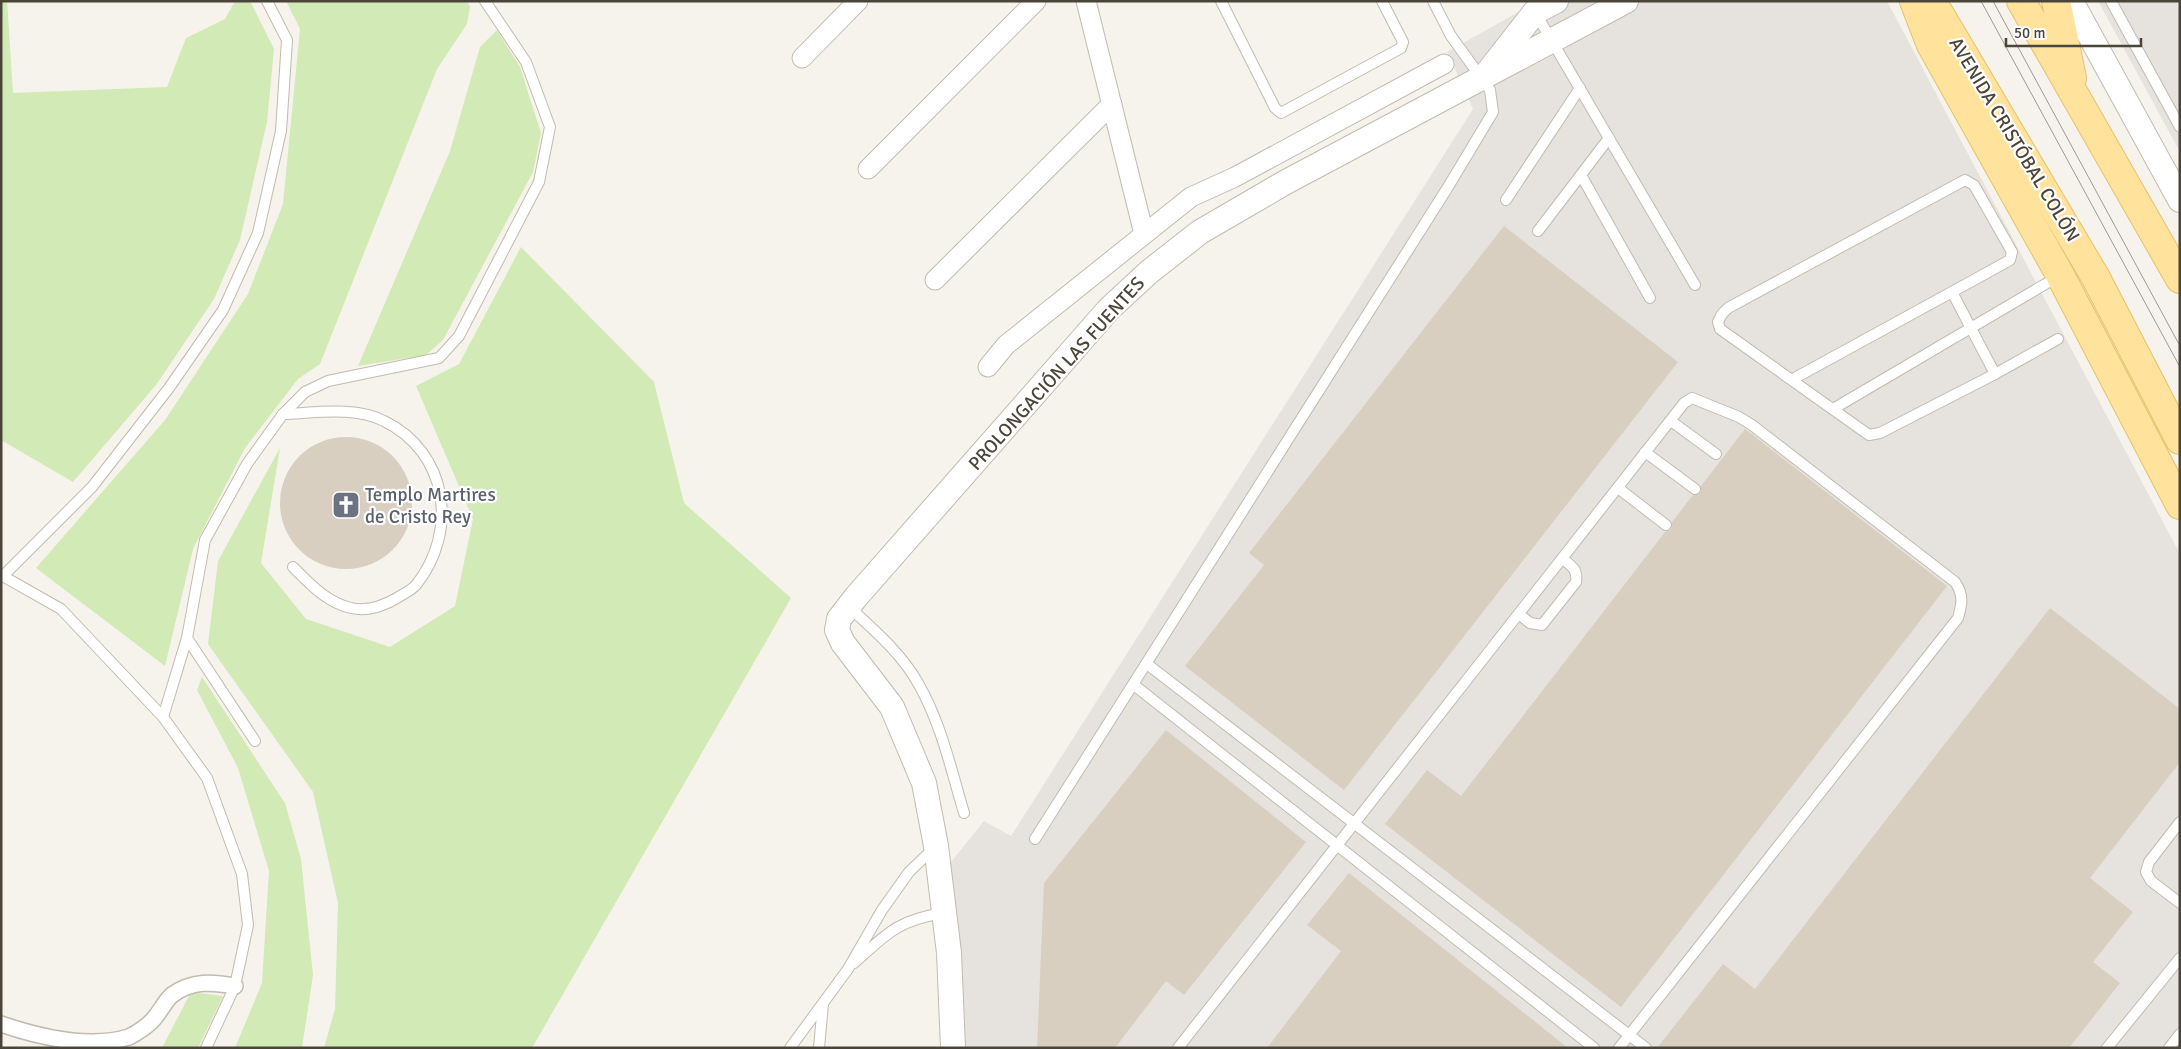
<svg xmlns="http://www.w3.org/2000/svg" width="2181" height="1049" viewBox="0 0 2181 1049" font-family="Signika,sans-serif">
	<rect width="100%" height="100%" fill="#f6f3ec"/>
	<g fill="#e6e2dd">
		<polygon points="1538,1 1887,1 2180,554 2180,1048 961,1048 947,867 984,821 1011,836 1473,109 1447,52"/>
		<polygon points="2098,1 2180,1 2180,152"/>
	</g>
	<g fill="#d2eab5">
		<polygon points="1,1 7,1 13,93 167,87 186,38 225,19 235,1 250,1 274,49 267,122 240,240 214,299 156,385 73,482 1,440"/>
		<polygon points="286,1 467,1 470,7 467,24 437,69 320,364 298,379 245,448 193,549 165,666 36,568 165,420 248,294 283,204 300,29"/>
		<polygon points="497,30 520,67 541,133 533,172 443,340 426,355 358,366 450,151 480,47"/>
		<polygon points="521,247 654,382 684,503 791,598 532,1048 324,1048 335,1009 338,903 313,792 208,644 218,561 280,448 261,563 306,619 390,647 455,606 473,519 416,386 459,364"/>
		<polygon points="202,677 285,803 301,859 313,975 302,1048 235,1048 262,983 269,871 238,768 197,690"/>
		<polygon points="191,992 223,996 198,1048 162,1048"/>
	</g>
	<g fill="#d8cfc1">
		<polygon points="1504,226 1678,362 1344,790 1185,666 1264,565 1249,553"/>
		<polygon points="1745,429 1947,586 1621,1007 1385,824 1427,770 1461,796 1665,532 1671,530 1672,522 1693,495 1700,493 1701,486"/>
		<circle cx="346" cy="503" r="66"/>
		<polygon points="2050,608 2180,709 2180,762 2090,878 2133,912 2093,962 2120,983 2069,1048 1657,1048 1723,964 1755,989"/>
		<polygon points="1166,730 1306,842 1184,995 1166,981 1115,1048 1037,1048 1044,883"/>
		<polygon points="1349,873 1568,1048 1267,1048 1341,951 1307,925"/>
	</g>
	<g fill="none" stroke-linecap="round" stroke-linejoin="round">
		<defs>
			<g id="service">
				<polyline points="1221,1 1275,108 1281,113 1401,48 1403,42 1382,1"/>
				<polyline points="2111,1 2180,127"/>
				<polyline points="1535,12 1695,285"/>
				<polyline points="1581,175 1650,298"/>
				<polygon points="1965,180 1974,185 2012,252 2010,260 1952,292 1995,374 1880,433 1869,435 1720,329 1718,322 1722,314 1728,308"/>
				<polyline points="1506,200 1580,88"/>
				<polyline points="1538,231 1609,138"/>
				<polyline points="1995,374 2058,339"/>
				<polyline points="1793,379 1952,292"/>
				<polyline points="1833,409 2059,276"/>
				<path d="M283,414C314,413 355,406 384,421C448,452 459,531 416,585C412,590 403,594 397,598C383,606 368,612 351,608C327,603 309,583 293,567"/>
				<polyline points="1671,421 1716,454"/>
				<polyline points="1645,452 1695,489"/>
				<polyline points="1618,488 1666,525"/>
				<polyline points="1,575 61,609 163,717 207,778 242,874 248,925 235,986 206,1048"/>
				<polyline points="4,575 92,487 169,388 223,310 258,233 281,131 287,40 267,1"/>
				<path d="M849,607C874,630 901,653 918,683C941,723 951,769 964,813"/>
				<path d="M1519,614L1530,623L1542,625L1576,582C1578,570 1572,566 1563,559"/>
				<polyline points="1147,664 1646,1048"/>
				<polyline points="1134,685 1594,1048"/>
				<polyline points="163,717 187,638"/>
				<polyline points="255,741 187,638 205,540 247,464 283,414 305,392 328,381 439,358 459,336 539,182 550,127 526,62 485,1"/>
				<polyline points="2180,822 2149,862 2146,872 2151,881 2180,903"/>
				<polyline points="1035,839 1448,187 1493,112 1490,90 1451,36 1433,1"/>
				<path d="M854,963C888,933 896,921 943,913"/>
				<polyline points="790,1048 848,969 882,910 909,872 935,847"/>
				<polyline points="819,1048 823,1004"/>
				<path d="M1178,1048L1684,403L1692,398L1739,417L1752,425L1955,582C1964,595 1962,604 1958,618L1619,1048"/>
				<polyline points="2107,1048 2180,958"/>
				<polyline points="2169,1048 2180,1034"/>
			</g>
			<path id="pedestrian" d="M1,1024C39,1037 89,1049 129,1037C137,1033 151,1024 156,1016C161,1010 166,1000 172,995C192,980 213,982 235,986"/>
			<g id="minor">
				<polyline points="1086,1 1144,234"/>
				<polyline points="802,58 858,1"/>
				<polyline points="868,169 1036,1"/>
				<polyline points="935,280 1112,104"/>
				<polyline points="988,367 1006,345 1191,197 1235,177 1444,64"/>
			</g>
			<g id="tertiary">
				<polyline points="2071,1 2180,200"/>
				<polyline points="1488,72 1535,12 1556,1"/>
				<polyline points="953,1048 949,953 936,846 924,783 892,707 843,643 837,630 839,619 856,597 1109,309 1149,272 1200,232 1286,182 1626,1"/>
			</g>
			<g id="primary">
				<polyline points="1914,1 1931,45 2060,275 2180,505"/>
				<polyline points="1932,1 2096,278 2180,440"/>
				<polyline points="2021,1 2180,279"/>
				<polyline points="2056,1 2072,78"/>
			</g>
		</defs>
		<use href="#service" stroke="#c2bbae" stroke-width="12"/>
		<use href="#pedestrian" stroke="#c2bbae" stroke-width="18"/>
		<use href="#minor" stroke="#c2bbae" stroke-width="21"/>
		<use href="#tertiary" stroke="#c2bbae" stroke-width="26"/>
		<use href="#primary" stroke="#e6c16a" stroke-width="30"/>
		<use href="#service" stroke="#fff" stroke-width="10"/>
		<use href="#pedestrian" stroke="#fff" stroke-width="15"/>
		<use href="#minor" stroke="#fff" stroke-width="19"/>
		<use href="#tertiary" stroke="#fff" stroke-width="24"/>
		<use href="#primary" stroke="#ffe39c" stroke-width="28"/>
		<g stroke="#9a9a9a" stroke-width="1">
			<polyline points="1981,1 2180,367"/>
			<polyline points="1993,1 2180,346"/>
		</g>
	</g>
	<defs>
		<symbol id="church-square" viewBox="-11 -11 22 22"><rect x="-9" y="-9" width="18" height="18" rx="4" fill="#6b7280" stroke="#fff"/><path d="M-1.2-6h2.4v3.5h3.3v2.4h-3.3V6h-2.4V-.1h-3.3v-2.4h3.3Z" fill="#fff"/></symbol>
	</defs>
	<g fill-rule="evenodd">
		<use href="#church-square" x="330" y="489" width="32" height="32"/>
	</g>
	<g text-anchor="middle" stroke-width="4.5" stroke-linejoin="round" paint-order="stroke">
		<g font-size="19" fill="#4b4439" stroke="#fff">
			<text transform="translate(2015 139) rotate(59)" y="7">AVENIDA CRISTÓBAL COLÓN</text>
			<text transform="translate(1056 373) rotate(-48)" y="7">PROLONGACIÓN LAS FUENTES</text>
		</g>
		<g font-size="19" fill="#5b616d" stroke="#fff" text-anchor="start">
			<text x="365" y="501">Templo Martires<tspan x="365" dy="22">de Cristo Rey</tspan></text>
		</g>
	</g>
	<rect width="2181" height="1049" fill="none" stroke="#4b4439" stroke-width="5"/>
	<path d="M2006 38v8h135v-8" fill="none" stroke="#4b4439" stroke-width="2.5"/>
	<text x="2014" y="38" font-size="15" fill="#4b4439" stroke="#ffffff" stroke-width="4" paint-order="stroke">50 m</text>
</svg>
